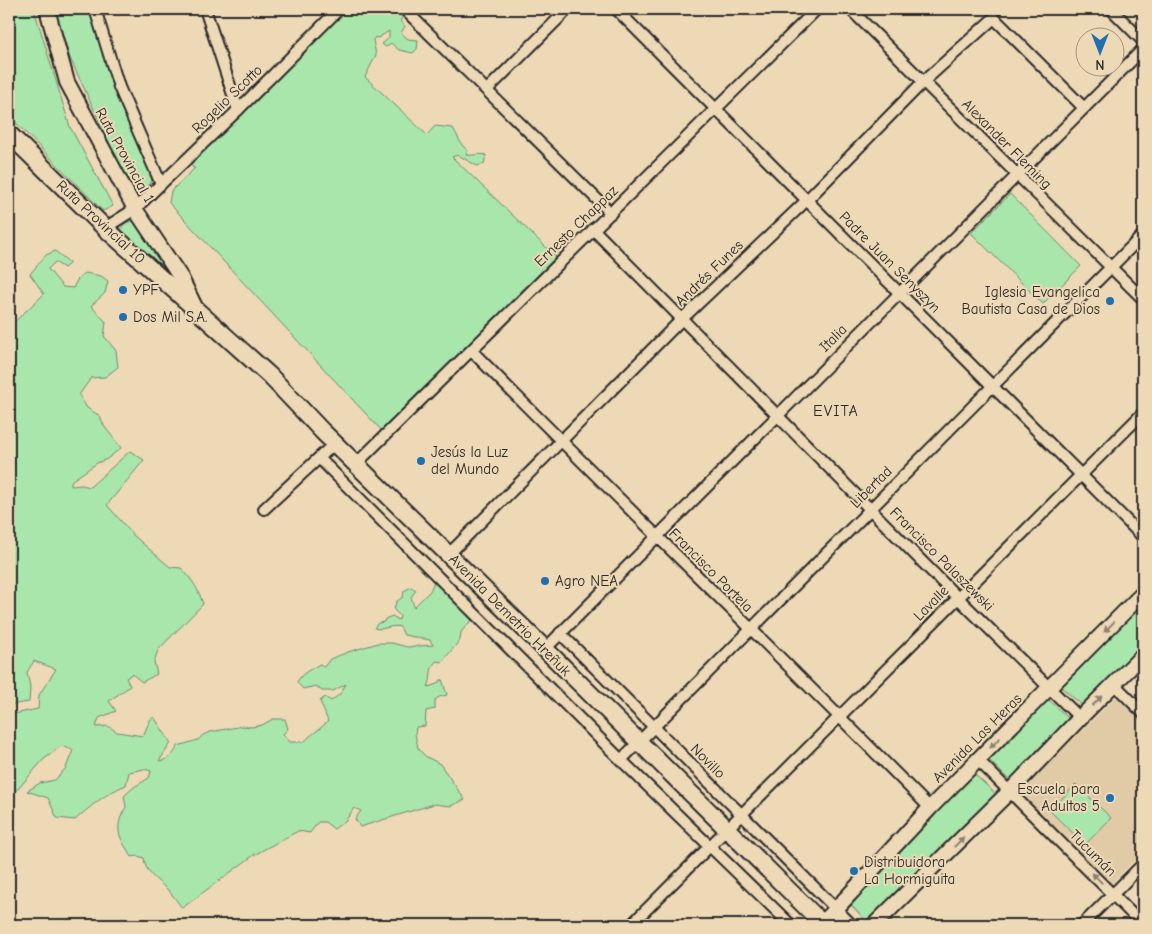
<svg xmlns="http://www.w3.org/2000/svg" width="1152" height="934" viewBox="0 0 1152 934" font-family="'Comic Neue',sans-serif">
	<rect width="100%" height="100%" fill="#eed9b7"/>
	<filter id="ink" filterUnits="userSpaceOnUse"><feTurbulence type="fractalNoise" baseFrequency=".02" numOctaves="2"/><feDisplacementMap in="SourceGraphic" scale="10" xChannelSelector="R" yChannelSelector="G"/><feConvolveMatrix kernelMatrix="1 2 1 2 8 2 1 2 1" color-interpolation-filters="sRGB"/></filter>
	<g filter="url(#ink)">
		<polygon fill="#e1cba7" points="1117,696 1143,722 1143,851 1112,883 1020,792"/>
		<g fill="#a9e6ac" stroke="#6a886c">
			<polygon points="9,9 34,9 70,127 113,206 103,211 9,116"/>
			<polygon points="54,9 91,9 152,180 146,191 139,192 129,185 70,58"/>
			<path d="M347,9H396L403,16L400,21L405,26L401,33L408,39L418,40L417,49L413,53L399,50L391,43L386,47L382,44L389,38V31L378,38L375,37L373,40L376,55L365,77L427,135L435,126L453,128L462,145L468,151L466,155C474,156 478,153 486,155L484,164L477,166L458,155L452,157L556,257L381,430L169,203L171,191L195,168H193L190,163L217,135Z"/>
			<polygon points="1010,194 1081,266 1043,304 971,233"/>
			<path d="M133,221L138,225L176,277L163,268L121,231C122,224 126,222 133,221Z"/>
			<path d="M55,251L70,263L64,268L55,262L48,269L63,287L73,288L77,280L85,273L101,276L108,281L105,293L91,306L106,322L104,336L116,351L118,367L105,377L91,378L79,395L87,408L100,416L104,426L121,448L107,459L97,463L71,481V486L82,485L90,487L130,451L144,460L107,505L134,536L170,567L181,568C192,579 199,590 203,604L158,650L154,662L157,674L142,682L132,674L126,678L130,686L109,701L116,711L99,718L96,727L108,726L117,732L143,736L150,720L154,717L171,743L159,761C169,760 173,755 178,746L198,740L203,735L210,732L243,726L252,727L262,725L273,719H285L288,729L283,734L290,742H304C312,733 320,730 328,721L320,701L325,697L331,701L340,694L346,684L333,691H322L316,686L303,689L297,682C302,673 311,669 320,664L324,667L330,659L348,652L378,643H392L407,647L433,645L430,640L404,635L400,627C392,624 383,631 374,628L378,623L384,622L385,619L392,616L399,620L400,616L394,610L396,602L403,597L404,591L411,587L416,590L411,597L414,607L430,591L435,579L458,597H470L478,613L461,632L460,640L442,662L436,661C428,671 433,676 428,687L437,684L442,679L447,695L439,697L435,700V709L426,711L425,726L416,727L415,734L418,748L425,756L440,764L465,800L450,806L434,804L360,827L355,819L361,811L354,808L346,820L334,829L325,822H318L310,833L298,831L254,855L182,908C177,901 172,894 167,889C156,879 145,873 144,858L138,856L132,857C119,837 113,829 126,807L124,796L134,787L149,778L151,771L144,769L129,772L126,785C106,793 91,806 75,820L57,818L48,798L27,791L40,783L55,780L66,768L73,750L61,746L42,761L18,789L9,795V715L38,709L39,695L56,669L34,661L27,672L30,687L29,702L9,705V327L44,294L30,274L46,255Z"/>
			<polygon points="1143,602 1143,645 1082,705 1061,687"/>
			<polygon points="1047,698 1069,719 1010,781 989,760"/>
			<polygon points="973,773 998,796 869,924 848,902"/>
			<polygon points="1076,784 1111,818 1085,845 1050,811"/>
		</g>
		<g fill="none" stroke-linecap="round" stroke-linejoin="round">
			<defs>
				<g id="street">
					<polyline points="95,9 119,87 161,184"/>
					<polyline points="205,9 238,110"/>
					<polyline points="404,9 611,213"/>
					<polyline points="616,9 1143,537"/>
					<polyline points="850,9 1143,299"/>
					<polyline points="1111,9 1143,41"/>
					<polyline points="487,90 568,9"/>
					<polyline points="105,228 135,209 238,110 339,9"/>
					<polyline points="593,229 958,598 1080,718"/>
					<path d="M472,351C623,505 779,654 930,808"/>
					<polyline points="319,458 621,760 791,925"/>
					<polyline points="356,464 817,9"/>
					<polyline points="264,509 335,443"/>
					<polyline points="449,554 682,319 807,200 923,82 994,18 1084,108"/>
					<polyline points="560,633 852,925"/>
					<polyline points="545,649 1143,49"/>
					<polyline points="1114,684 1143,713"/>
					<polyline points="621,760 1143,235"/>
					<polyline points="978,760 1143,925"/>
					<polyline points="631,925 1143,413"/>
					<polyline points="1082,925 1143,864"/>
				</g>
				<g id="secondary">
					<polyline points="47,9 67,82 135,209 181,278 195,307"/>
					<polyline points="821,925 930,808 1143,593"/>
					<polyline points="874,925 1010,791 1080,718 1143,655"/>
				</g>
				<polyline id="primary" points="9,134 105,228 270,376 322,431 545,649 824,925"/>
			</defs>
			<use href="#street" stroke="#2b2b2b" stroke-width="14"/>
			<use href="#secondary" stroke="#2b2b2b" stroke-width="18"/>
			<use href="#primary" stroke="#2b2b2b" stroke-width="20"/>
			<use href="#street" stroke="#eed9b7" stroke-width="10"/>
			<use href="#secondary" stroke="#eed9b7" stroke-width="14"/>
			<use href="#primary" stroke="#eed9b7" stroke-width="16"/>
		</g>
		<defs><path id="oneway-solid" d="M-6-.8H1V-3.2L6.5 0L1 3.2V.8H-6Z" transform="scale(1.25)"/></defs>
		<g fill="#8c8271">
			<use href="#oneway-solid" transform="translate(1109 627) rotate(135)"/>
			<use href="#oneway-solid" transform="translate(1097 701) rotate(-45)"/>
			<use href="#oneway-solid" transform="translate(995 743) rotate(135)"/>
			<use href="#oneway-solid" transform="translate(959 842) rotate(-45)"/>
			<use href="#oneway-solid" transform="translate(1097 878) rotate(-135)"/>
		</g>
	</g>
	<g fill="#1f6fb2" stroke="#eed9b7" stroke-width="2">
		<circle cx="123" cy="290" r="5"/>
		<circle cx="1110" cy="301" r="5"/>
		<circle cx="123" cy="317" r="5"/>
		<circle cx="421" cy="461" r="5"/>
		<circle cx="545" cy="581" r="5"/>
		<circle cx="1110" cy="798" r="5"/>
		<circle cx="854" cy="871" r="5"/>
	</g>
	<g text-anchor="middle" stroke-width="4" stroke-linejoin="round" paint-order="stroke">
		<g font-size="15" fill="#2b2b2b" stroke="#eed9b7">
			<text transform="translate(227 99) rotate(-44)" y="5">Rogelio Scotto</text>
			<text transform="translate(1007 144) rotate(45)" y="5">Alexander Fleming</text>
			<text transform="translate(125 155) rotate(61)" y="5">Ruta Provincial 1</text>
			<text transform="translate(101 222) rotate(43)" y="5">Ruta Provincial 10</text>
			<text transform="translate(576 226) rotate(-44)" y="5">Ernesto Chappaz</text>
			<text transform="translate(890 262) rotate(45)" y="5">Padre Juan Senyszyn</text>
			<text transform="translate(709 273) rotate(-44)" y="5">Andrés Funes</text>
			<text transform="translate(833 338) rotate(-45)" y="5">Italia</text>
			<text transform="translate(871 487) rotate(-45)" y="5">Libertad</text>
			<text transform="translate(942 559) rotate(45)" y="5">Francisco Palaszewski</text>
			<text transform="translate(711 570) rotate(45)" y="5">Francisco Portela</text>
			<text transform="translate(931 603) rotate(-45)" y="5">Lavalle</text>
			<text transform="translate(510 615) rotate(45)" y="5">Avenida Demetrio Hreñuk</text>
			<text transform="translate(977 738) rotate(-45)" y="5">Avenida Las Heras</text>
			<text transform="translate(708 761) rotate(45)" y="5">Novillo</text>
			<text transform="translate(1093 853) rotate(45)" y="5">Tucumán</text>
		</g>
		<g font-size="15" fill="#2b2b2b" stroke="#eed9b7" text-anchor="start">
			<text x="133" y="295">YPF</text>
			<text x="1100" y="297" text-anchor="end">Iglesia Evangelica<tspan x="1100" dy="17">Bautista Casa de Dios</tspan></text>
			<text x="133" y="322">Dos Mil S.A.</text>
			<text x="431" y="457">Jesús la Luz<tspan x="431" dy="17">del Mundo</tspan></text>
			<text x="555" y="586">Agro NEA</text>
			<text x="1100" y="794" text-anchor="end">Escuela para<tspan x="1100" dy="17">Adultos 5</tspan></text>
			<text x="864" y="867">Distribuidora<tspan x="864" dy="17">La Hormiguita</tspan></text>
		</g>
		<g font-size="16" letter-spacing="1" fill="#2b2b2b" stroke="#eed9b7">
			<text x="836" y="416">EVITA</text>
		</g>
	</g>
	<rect width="1152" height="934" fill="none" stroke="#eed9b7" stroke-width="30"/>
	<rect x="15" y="15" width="1122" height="904" fill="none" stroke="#2b2b2b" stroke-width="2" filter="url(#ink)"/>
	<g transform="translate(1100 52) rotate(180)"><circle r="24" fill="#eed9b7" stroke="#a0937f"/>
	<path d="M0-4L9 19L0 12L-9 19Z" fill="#1f6fb2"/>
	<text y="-8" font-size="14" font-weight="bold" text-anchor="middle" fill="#2b2b2b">N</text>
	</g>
</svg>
